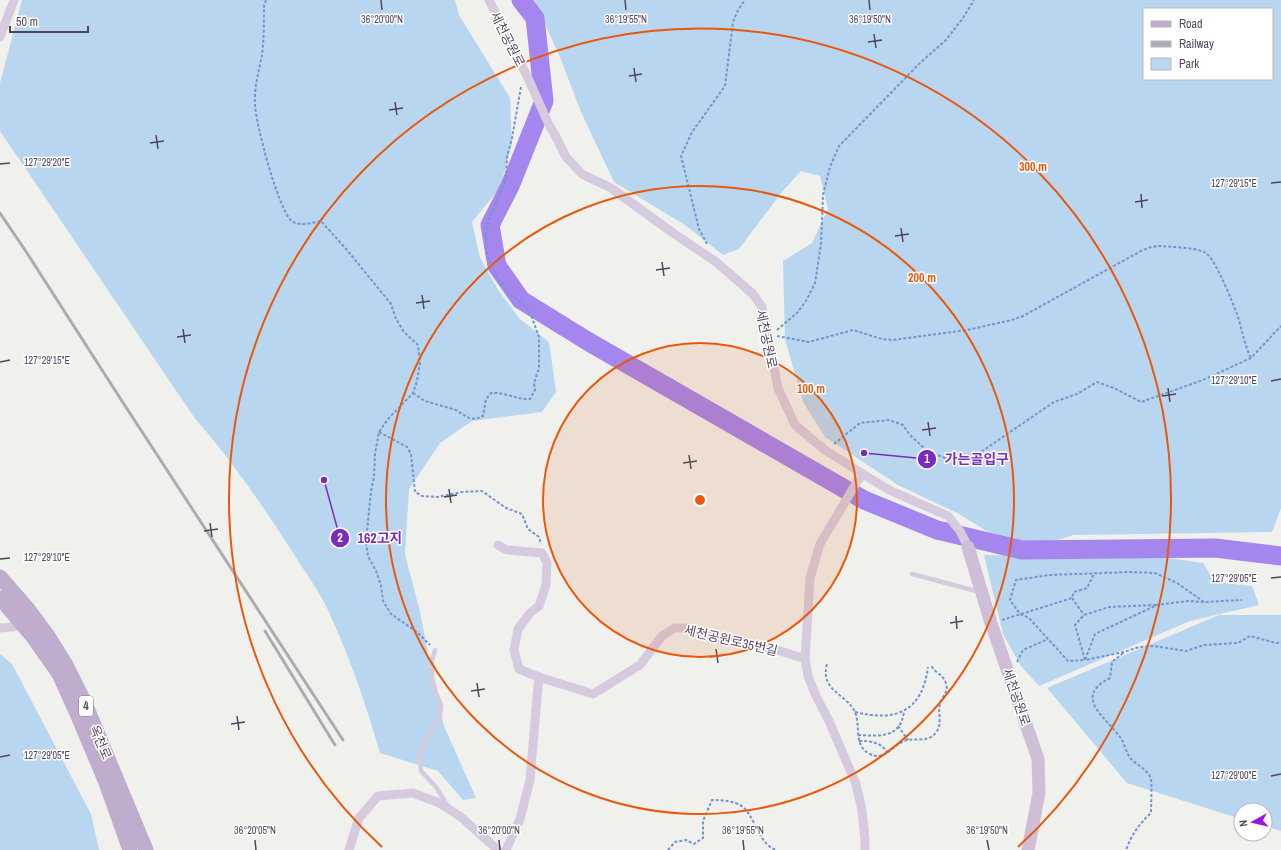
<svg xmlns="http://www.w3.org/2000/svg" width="1281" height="850" viewBox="0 0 1281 850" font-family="'Archivo Narrow','Noto Sans KR',sans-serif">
	<rect width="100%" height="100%" fill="#f0f0ed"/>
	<g fill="#b9d6f0" fill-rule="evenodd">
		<path d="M22,0H455L459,15L510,98L512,143L500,188L472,222L480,258L498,290L520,319L549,342L556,392L542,412L472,421L440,443L409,489L405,554L420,612L435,690L444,726L476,798L463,800L438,771L380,753C366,704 349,655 327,608C319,591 307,575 297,559C266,510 232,461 194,417L0,131V83Z"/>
		<path d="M534,0H1281V508L1272,532L1074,535L1050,542L1009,540L985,530L959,514L898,485L825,437L803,402L785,339L783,261L812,243L828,209L820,176L801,171L782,192L739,249L723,255L685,225L614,182L581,112L560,57ZM1144,9H1272V79H1144Z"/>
		<polygon points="984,555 1168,558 1203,563 1215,582 1252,586 1259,605 1190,621 1039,686 1021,666 1003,634"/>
		<polygon points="1219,615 1281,615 1281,831 1265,826 1265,810 1241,810 1241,819 1127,783 1047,688"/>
		<polygon points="0,654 12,664 91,814 99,850 0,850"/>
	</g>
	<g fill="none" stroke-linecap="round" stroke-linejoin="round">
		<polyline stroke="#a585ee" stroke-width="19" points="521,0 535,18 544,101 510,186 490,225 497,266 521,300 589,342 864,500 937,530 1022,550 1215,548 1281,556"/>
		<g stroke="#7196cf" stroke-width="2" stroke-dasharray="3 2" stroke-linecap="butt">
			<path d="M266,0L264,6C264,22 264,39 262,55C259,71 254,87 255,104C255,121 279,214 293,222C301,226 312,223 321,221L347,250L391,304L396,319L404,332L418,345L420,363L417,381L413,393L388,419L379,432L375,454L374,477L371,491L366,542L368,556L376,571L381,585L383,601L391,614L417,632L430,645"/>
			<polyline points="707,244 699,229 681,156 692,132 725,86 733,22 738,10 745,0"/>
			<polyline points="777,330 797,313 806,301 815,283 821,244 823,195 830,167 839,146 920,63 946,40 963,18 974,0"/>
			<path d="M777,336L809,342L853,330L882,339L893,340L967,330L1012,320L1023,316L1141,251L1151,247L1158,246C1171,247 1192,247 1204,252C1215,256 1232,302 1237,314C1242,329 1244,344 1251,358"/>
			<path d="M413,393L425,401L456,410L469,418L476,419L483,416L486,399L491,393C506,392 517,400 530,399L535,390L534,383L539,368V337L531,315L523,304L510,294L499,281L491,266L486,250V235L488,222L506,179L507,157L512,138L521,87"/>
			<polyline points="379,432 407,447 411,454 415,492 422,496 437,497 462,492 482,491 506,508 522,514 528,529 539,537 541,544"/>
			<polyline points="834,444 860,423 889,420 903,425 909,434 927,451 948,459 978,454 1054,402 1077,394 1097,382 1114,388 1141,402 1203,380 1251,358 1281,326"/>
			<polyline points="1072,598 1084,615"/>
			<polyline points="1204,602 1177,583 1155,573 1130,572 1049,575 1016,580 1010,600 1020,614 1029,618 1068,661 1085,660 1095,634 1157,605 1188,601 1204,602 1242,600"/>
			<polyline points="1156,605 1109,607 1084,615 1075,625 1085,660 1124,652 1139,647 1153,646 1186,651 1204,645 1238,643 1250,636 1276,643 1281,642"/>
			<polyline points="1002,620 1072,598 1074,592 1087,588 1094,574"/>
			<path d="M1123,653L1112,662L1110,678C1070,698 1110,720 1122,740C1125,746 1127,754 1131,759C1137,765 1149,771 1151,779C1152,785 1151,805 1151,813C1139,824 1132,834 1126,850"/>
			<polyline points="1017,662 1023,650 1048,639"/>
			<path d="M827,664C820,690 844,693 854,710C862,725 852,745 870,754C883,761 891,748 902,742C911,737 922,742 931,737C945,728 937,715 940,703C943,695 950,691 945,681C942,674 934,672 931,665"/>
			<path d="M855,712C896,722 922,712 928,667"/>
			<polyline points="898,726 908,740"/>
			<path d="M858,735C879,736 901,739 904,711"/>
			<path d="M859,741C872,741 880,742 888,753"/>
			<path d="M668,850L675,842L686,840L694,844L703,838V821L712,800C722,800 732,801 740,805C755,813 758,846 777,850"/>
		</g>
		<g stroke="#d6cbde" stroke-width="4.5">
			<polyline points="912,574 980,592"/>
			<polyline points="435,650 432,660 432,677 436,693 441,705 440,715 426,740 419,755 421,771 436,787 447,805"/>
		</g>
		<g stroke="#d6cbde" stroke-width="9">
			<polyline points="489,0 528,78 549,125 555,135 566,157 582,174 611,188 673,233 716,262 753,294 762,307 778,388 795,425 825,450 863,474 889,490 948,516 960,531 968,547"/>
			<polyline points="0,37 14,0"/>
			<polyline points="863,474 858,480 820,544 810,578 805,659 808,676 816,696 829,721 856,784 862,810 865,840 865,850"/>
			<polyline points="498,545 507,550 542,553 547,563 546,585 539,606 529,614 518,629 514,650 519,669 539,677 593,694 640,665 662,636 675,628 685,628 715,638 735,640 774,649 805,659"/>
			<polyline points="0,628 13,627 25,622"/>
			<polyline points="349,850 359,818 378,796 413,793 439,803 461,817 498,850"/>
			<polyline points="506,850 520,819 530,780 538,686 539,677"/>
		</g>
		<polyline stroke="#cebfd7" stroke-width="13" points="968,547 991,623 1038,759 1039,793 1028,850"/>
		<g stroke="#c0accd" stroke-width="15">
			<polyline points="0,577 28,609 48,636 66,665 84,701 146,850"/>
			<polyline points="0,598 33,637 59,674 78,716 105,780 130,850"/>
		</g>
		<g stroke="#afa9b2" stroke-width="3">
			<polyline points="0,213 25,250 120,398 343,740"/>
			<polyline points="265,631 335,745"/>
		</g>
	</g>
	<path fill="none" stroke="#52455b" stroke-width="1.5" d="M381,0L382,10M625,0L626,10M869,0L870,10M874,34L876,48M868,42L882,40M634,68L636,82M629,76L642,74M395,102L397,115M389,110L403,108M156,135L158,149M150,143L164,141M0,164L10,163M1271,183L1281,182M1141,194L1142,208M1135,202L1148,200M901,228L903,242M895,236L909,234M662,262L664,276M656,270L670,268M422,295L424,309M416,303L430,301M183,329L185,343M177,337L191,335M0,362L10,360M1271,381L1281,379M1168,388L1170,402M1162,396L1176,394M928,422L930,436M922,430L936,428M689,455L691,469M683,463L697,461M449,489L451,503M444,497L457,495M210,523L212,537M204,531L218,529M0,559L10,558M1271,578L1281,577M956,616L957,629M950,623L963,621M716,649L718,663M710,657L724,655M477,683L479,697M471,691L485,689M237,716L239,730M231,724L245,722M0,757L10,755M1271,776L1281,774M255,840L256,850M499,840L500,850M743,840L744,850M987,840L989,850"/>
	<circle cx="700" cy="500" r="157" fill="#e8590c" fill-opacity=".12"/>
	<g fill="none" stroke="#e8590c" stroke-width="2">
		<circle cx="700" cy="500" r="157"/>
		<circle cx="700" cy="500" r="314"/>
		<path d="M382 847A471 471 0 1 1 1018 847"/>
	</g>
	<g text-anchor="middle" stroke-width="3" stroke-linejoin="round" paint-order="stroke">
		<rect fill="#fff" stroke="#867d8c" stroke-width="1" x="79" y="696" width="14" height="20" rx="3"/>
		<g font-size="12" font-weight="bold" fill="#52455b">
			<text x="86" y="710">4</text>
		</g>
		<g font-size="13" fill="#52455b" stroke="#fff">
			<text transform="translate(508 39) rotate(63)" y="5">세천공원로</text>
			<text transform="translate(767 339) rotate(78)" y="5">세천공원로</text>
			<text transform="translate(731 640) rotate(13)" y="5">세천공원로35번길</text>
			<text transform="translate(1017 697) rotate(71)" y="5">세천공원로</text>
			<text transform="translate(101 742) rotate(67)" y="5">옥천로</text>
		</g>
	</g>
	<g font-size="10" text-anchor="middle" fill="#52455b" stroke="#fff" stroke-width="3" stroke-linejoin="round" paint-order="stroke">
		<text x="382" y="23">36°20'00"N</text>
		<text x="626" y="23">36°19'55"N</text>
		<text x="870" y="23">36°19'50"N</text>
		<text x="47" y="166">127°29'20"E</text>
		<text x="1234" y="187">127°29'15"E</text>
		<text x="47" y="364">127°29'15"E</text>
		<text x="1234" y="384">127°29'10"E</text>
		<text x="47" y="561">127°29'10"E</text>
		<text x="1234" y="582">127°29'05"E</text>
		<text x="47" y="759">127°29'05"E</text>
		<text x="1234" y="779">127°29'00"E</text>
		<text x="255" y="834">36°20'05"N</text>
		<text x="499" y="834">36°20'00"N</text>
		<text x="743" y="834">36°19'55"N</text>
		<text x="987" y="834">36°19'50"N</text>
	</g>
	<circle cx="700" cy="500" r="6" fill="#e8590c" stroke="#fff" stroke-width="2"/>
	<g font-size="12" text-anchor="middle" font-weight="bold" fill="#e8590c" stroke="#fff" stroke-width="3" stroke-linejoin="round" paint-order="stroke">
		<text x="1033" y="171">300 m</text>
		<text x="922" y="282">200 m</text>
		<text x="811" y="393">100 m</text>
	</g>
	<path fill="none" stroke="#7b2cbf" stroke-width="1.5" d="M864 453L927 459M324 480L340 538"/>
	<g fill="#7b2cbf" stroke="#fff" stroke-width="1.5">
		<circle cx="864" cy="453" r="4"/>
		<circle cx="324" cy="480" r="4"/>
		<circle cx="927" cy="459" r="10"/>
		<circle cx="340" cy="538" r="10"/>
	</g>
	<g font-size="12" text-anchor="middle" font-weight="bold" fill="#fff">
		<text x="927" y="463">1</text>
		<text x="340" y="542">2</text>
	</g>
	<g font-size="14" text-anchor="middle" font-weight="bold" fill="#7b2cbf" stroke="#fff" stroke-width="3" stroke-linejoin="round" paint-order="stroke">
		<text x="977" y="464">가는골입구</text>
		<text x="380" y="543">162고지</text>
	</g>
	<rect x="1143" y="8" width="130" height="72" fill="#ffffff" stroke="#bab5bd"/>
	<rect x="1151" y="21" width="20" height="6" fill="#c0accd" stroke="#bab5bd"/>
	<text x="1179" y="28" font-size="12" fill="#52455b">Road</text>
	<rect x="1151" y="41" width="20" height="6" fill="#afa9b2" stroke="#bab5bd"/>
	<text x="1179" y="48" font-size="12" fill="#52455b">Railway</text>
	<rect x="1151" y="58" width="20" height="12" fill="#b9d6f0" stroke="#bab5bd"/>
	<text x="1179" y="68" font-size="12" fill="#52455b">Park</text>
	<g transform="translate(1253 822) rotate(262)"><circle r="19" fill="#ffffff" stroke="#bab5bd"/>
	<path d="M0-3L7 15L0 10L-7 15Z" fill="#9c14e4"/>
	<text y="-6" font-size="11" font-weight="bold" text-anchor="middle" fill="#52455b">N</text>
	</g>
	<path d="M10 26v6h78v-6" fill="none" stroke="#52455b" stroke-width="2"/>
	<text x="16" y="26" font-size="12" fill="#52455b" stroke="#ffffff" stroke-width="3" paint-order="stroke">50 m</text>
</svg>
